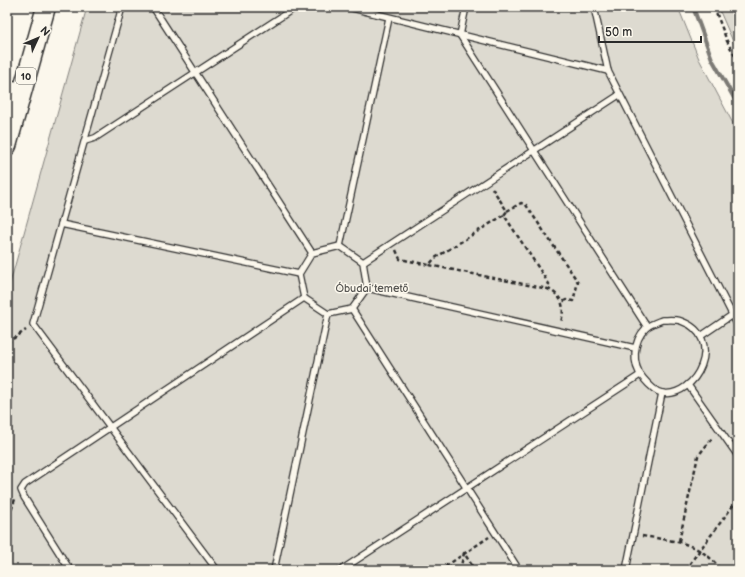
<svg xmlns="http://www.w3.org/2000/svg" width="745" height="577" viewBox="0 0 745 577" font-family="'Balsamiq Sans',sans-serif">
	<rect width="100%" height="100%" fill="#fbf7ec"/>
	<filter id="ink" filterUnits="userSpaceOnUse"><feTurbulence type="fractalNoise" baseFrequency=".025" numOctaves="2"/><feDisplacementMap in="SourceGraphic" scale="8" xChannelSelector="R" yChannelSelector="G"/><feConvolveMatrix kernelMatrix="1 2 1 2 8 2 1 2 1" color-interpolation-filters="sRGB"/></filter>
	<g filter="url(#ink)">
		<g fill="#dddad0" stroke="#84827e">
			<polygon points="87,7 678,7 699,59 738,133 738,570 7,570 7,294"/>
			<polygon points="718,7 738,7 738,53"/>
		</g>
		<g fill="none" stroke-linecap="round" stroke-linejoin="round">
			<polyline stroke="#7b7a75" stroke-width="4" points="693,7 712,59 738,105"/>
			<defs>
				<g id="lane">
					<polyline points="122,7 33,324 217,570"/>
					<polyline points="153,7 312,253"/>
					<polyline points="348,7 608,71"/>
					<polyline points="466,7 460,35 647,327"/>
					<polyline points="594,7 608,71 738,326"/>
					<polyline points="85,141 95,138 296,7"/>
					<polyline points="61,224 299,274"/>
					<polyline points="340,246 389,18"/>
					<polygon points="340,246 363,262 367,288 352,309 328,314 304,298 299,274 312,253"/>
					<polyline points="363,262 619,95"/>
					<polyline points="367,288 635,348"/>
					<polyline points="352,309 519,570"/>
					<path d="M662,320C668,320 675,319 681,321C727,337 696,399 662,393C655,392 648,384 643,378C631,364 633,341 646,328C650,324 657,322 662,320Z"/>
					<polyline points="701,336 732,315"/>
					<polyline points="688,385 738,456"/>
					<polyline points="70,570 24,497 21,490 25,484 304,298"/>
					<polyline points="274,570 328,314"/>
					<polyline points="341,570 640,375"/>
					<polyline points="626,570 662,393"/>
				</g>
				<polyline id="street" points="7,86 23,88"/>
				<polyline id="primary" points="7,146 46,7"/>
			</defs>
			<use href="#lane" stroke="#2b2b2b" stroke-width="8"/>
			<use href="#street" stroke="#2b2b2b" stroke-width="14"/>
			<use href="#primary" stroke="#2b2b2b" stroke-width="21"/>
			<g stroke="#2b2b2b" stroke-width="2.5" stroke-dasharray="4 3" stroke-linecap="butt">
				<polyline points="714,7 727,41 738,62"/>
				<path d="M492,188L507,211L504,215L549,284L548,289C563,296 565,308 561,322"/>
				<polyline points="507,211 521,203 526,205 578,282 573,301 566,300 562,302"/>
				<polyline points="504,215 435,258 429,265 548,289"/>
				<polyline points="396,250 400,259 429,265"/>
				<polyline points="7,343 26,330"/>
				<polyline points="7,523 15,499"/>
				<path d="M642,536C675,541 700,542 721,570"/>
				<polyline points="679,541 698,456 713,437"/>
				<polyline points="440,570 489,537"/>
				<polyline points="460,570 464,553 475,570"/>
				<polyline points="685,570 738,499"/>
			</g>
			<use href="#lane" stroke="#fbf7ec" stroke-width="5.5"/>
			<use href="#street" stroke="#fbf7ec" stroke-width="11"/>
			<use href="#primary" stroke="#fbf7ec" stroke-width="18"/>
		</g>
	</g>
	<g text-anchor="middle" stroke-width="3" stroke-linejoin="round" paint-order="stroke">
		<rect fill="#fbf7ec" stroke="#696865" stroke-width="1" x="16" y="68" width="20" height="16" rx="3"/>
		<g font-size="10" font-weight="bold" fill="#2b2b2b">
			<text x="26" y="80">10</text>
		</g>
		<g font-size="11" fill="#585754" stroke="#fbf7ec">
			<text x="372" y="292">Óbudai temető</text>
		</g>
	</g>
	<rect width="745" height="577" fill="none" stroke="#fbf7ec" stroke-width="24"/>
	<rect x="12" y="12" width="721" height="553" fill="none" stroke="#2b2b2b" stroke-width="1.5" filter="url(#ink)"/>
	<g transform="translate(38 38) rotate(46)" stroke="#fbf7ec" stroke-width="3" paint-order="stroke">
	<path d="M0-3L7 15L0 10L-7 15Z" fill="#2b2b2b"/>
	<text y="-6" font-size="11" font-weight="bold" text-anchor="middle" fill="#2b2b2b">N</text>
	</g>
	<path d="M599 36v6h102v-6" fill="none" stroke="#2b2b2b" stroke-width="2"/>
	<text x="605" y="36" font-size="12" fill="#2b2b2b" stroke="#fbf7ec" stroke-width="3" paint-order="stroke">50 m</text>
</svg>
